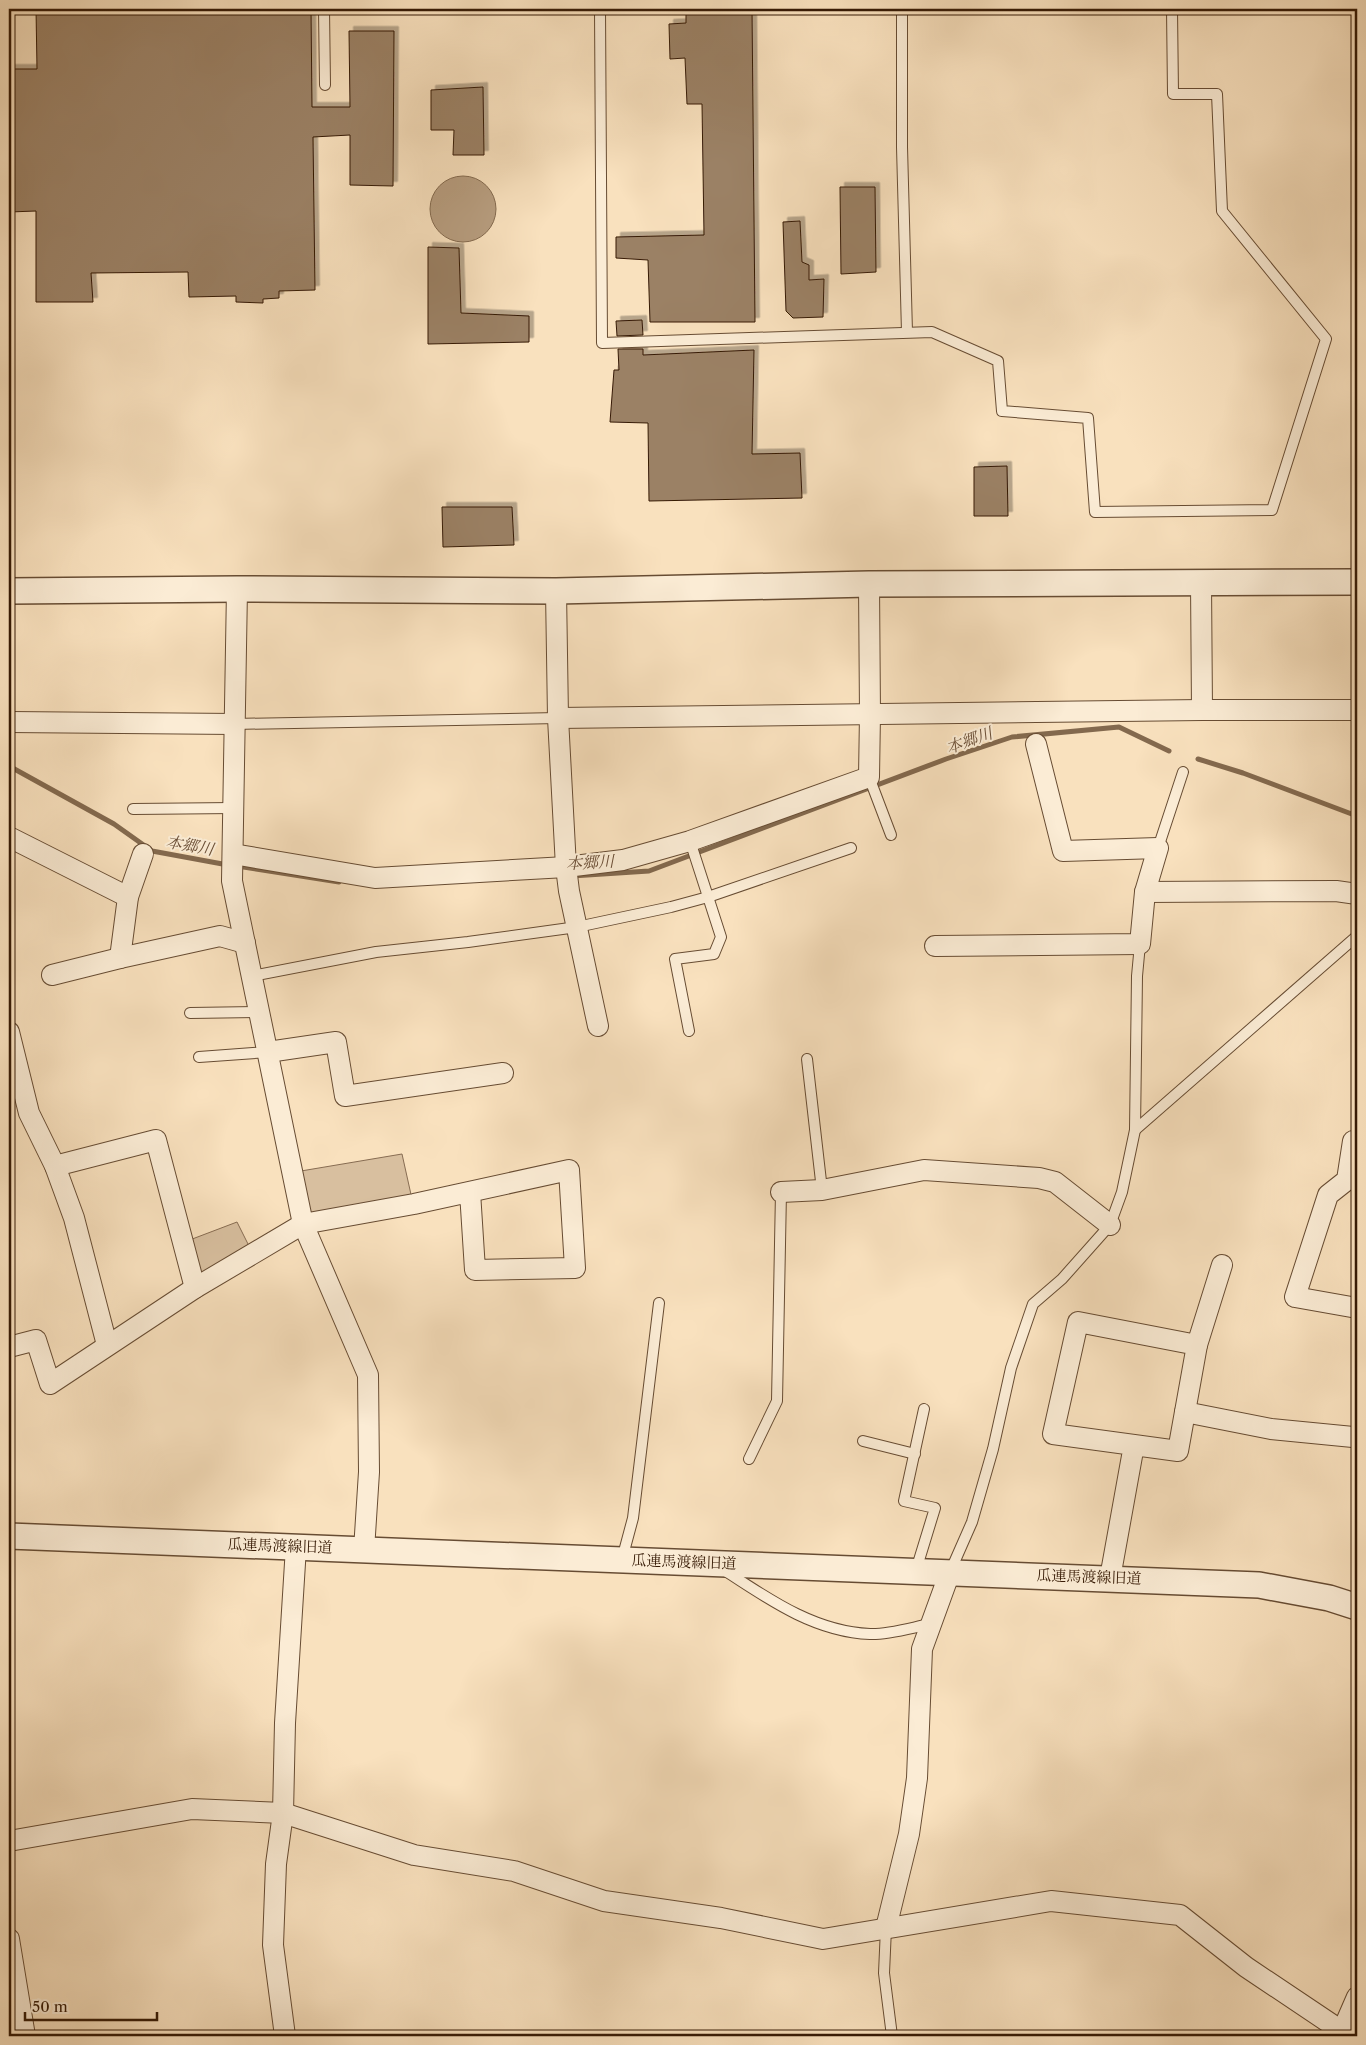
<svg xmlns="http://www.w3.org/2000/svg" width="1366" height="2045" viewBox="0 0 1366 2045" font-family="'Libre Caslon Text','Noto Serif JP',serif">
	<defs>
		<filter id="shadow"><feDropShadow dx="4.5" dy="-4.5" stdDeviation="0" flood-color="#0004"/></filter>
	</defs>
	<rect width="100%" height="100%" fill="#f9e1be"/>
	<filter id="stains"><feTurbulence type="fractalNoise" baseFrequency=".004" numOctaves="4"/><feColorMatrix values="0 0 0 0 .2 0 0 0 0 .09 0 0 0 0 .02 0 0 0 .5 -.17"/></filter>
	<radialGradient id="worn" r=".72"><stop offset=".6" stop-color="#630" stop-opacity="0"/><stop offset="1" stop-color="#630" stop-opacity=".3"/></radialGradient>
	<g fill="#d8bf9f" stroke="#876c52">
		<polygon points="402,1154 412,1199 307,1220 295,1172"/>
		<polygon points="237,1222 252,1252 199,1282 187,1241"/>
	</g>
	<circle fill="#b79d7f" stroke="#83694e" cx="463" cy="209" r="33"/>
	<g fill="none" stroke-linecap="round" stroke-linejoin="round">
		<g stroke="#83694e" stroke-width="5">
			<polyline points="1198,759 1243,773 1357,816"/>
			<polyline points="9,766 114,824 152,851 228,865"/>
			<polyline points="237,866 339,882"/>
			<polyline points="572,876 649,871 946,759 1012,737 1119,727 1169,751"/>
		</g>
	</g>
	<g fill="#9b8165" stroke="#361a05" filter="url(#shadow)">
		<polygon points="36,9 311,9 312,107 350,107 349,31 394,31 393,186 350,185 350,135 313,137 315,290 279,291 279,298 263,299 263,303 236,302 236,296 189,297 188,272 91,273 93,302 36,302 36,211 9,212 9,69 37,69"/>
		<polygon points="686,9 752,9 755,322 650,322 648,260 616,258 616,237 704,235 702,104 687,104 685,58 670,59 669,24 686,23"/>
		<polygon points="483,87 484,155 453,155 454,130 431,130 431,90"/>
		<polygon points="840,187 875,187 876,272 841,274"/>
		<polygon points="800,221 802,262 809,265 809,280 824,279 823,317 793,318 786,311 783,222"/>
		<polygon points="428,247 459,248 461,313 529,316 529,342 428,344"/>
		<polygon points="642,320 643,335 617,336 616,321"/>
		<polygon points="618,349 643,349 643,355 754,350 752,454 800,453 802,498 649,501 648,423 610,422 614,370 619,370"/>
		<polygon points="1007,466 1008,516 974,516 974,467"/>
		<polygon points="442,507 512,507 514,545 443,547"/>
	</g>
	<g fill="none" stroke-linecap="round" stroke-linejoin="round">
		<defs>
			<g id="service">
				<polyline points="324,9 325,85"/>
				<polyline points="600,9 602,343 932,332 998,361 1002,411 1088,418 1095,512 1272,510 1326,339 1222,211 1217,94 1173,94 1172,9"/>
				<polyline points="902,9 902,147 907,332"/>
				<polyline points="235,724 558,718"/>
				<polyline points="869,777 891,835"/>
				<polyline points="133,809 234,808"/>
				<polyline points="1158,848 1183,772"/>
				<polyline points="252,976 376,952 468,942 577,927 671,907 708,897 851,848"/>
				<polyline points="190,1013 259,1012"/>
				<polyline points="689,1031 675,959 714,954 721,937 690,841"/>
				<polyline points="199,1057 268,1052"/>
				<polyline points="807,1059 822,1190"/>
				<polyline points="1135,1130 1357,936"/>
				<polyline points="863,1441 915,1454"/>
				<polyline points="749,1459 777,1401 781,1192"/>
				<polyline points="622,1559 633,1518 659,1303"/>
				<path d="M724,1570C768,1599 815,1632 870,1634C887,1635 914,1627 931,1624"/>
				<polyline points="916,1570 935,1508 904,1501 924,1409"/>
				<polyline points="950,1572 972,1522 993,1449 1011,1368 1033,1304 1062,1279 1110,1225 1122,1192 1135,1130 1137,976 1140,944"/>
				<polyline points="886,1928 884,1973 892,2036"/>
			</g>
			<g id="minor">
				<polyline points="1201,583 1202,710"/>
				<polyline points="237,589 232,881 303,1224 368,1375 369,1472 364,1550"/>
				<polyline points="556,591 558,718 566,867 569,891 598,1026"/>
				<polyline points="558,718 1202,710 1357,710"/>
				<polyline points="9,722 235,724"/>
				<polyline points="9,837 128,897"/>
				<polyline points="233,854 375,878 566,867 623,860 690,841 869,777 870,714 869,584"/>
				<polyline points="1145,892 1336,891 1357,894"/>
				<polyline points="935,946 1140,944 1145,892 1158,848 1063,851 1036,744"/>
				<polyline points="120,958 128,897 143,854"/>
				<polyline points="52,975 120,958 220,936 245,943"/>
				<polyline points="9,1032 29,1113 55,1166 74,1218 107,1345"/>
				<polyline points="268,1052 336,1042 345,1096 503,1073"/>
				<polyline points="1357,1141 1353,1141 1347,1180 1328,1195 1295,1297 1357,1308"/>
				<polyline points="55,1166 156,1140 195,1288"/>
				<polyline points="781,1192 822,1190 924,1170 1039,1178 1055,1182 1110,1225"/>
				<polyline points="1197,1345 1222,1265"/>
				<polyline points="9,1347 36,1340 50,1384 195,1288 303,1224 414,1204 569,1170 575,1268 475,1270 470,1192"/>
				<polyline points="1185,1412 1271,1429 1353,1437"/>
				<polyline points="1110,1578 1134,1445 1178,1451 1197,1345 1078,1322 1053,1434 1134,1445"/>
				<polyline points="9,1841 192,1809 283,1813 414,1855 514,1871 604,1901 721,1918 823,1939 1051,1901 1180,1915 1246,1967 1343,2032"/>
				<polyline points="886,1928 909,1834 917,1778 922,1649 950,1572"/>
				<polyline points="9,1939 25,2036"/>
				<polyline points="285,2036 273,1945 276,1864 283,1813 285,1723 296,1547"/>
				<polyline points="1340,2036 1357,1997"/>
			</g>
			<g id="tertiary">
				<polyline points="9,591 237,589 556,591 869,584 1357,582"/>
				<polyline points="9,1536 1259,1585 1329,1598 1357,1607"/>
			</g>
		</defs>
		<use href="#service" stroke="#674c33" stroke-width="12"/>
		<use href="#minor" stroke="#674c33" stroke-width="22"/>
		<use href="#tertiary" stroke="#674c33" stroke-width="28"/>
		<use href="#service" stroke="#fbecd5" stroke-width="10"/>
		<use href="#minor" stroke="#fbecd5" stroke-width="20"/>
		<use href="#tertiary" stroke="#fbecd5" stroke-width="25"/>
	</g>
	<g text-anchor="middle" stroke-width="4" stroke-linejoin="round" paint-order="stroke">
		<g font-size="15" fill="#361a05" stroke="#fbecd5">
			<text transform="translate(280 1546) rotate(2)" y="5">瓜連馬渡線旧道</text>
			<text transform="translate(684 1562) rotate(2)" y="5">瓜連馬渡線旧道</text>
			<text transform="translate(1089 1577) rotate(2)" y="5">瓜連馬渡線旧道</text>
		</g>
		<g font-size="16" font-style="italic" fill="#6a4e36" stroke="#fbecd5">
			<text transform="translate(969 740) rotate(-20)" y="6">本郷川</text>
			<text transform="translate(190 845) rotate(10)" y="6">本郷川</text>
			<text transform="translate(590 862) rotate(-3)" y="6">本郷川</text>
		</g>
	</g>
	<rect width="1366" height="2045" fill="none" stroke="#f9e1be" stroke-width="30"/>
	<rect x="10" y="10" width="1346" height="2025" fill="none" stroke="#361a05" stroke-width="2.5"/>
	<rect x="15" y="15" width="1336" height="2015" fill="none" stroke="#361a05"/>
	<path d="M25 2012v8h132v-8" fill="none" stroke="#361a05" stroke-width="2.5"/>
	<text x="32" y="2012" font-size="15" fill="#361a05" stroke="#fbecd5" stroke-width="4" paint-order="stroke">50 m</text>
	<rect width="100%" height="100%" filter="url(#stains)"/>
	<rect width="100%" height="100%" fill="url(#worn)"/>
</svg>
